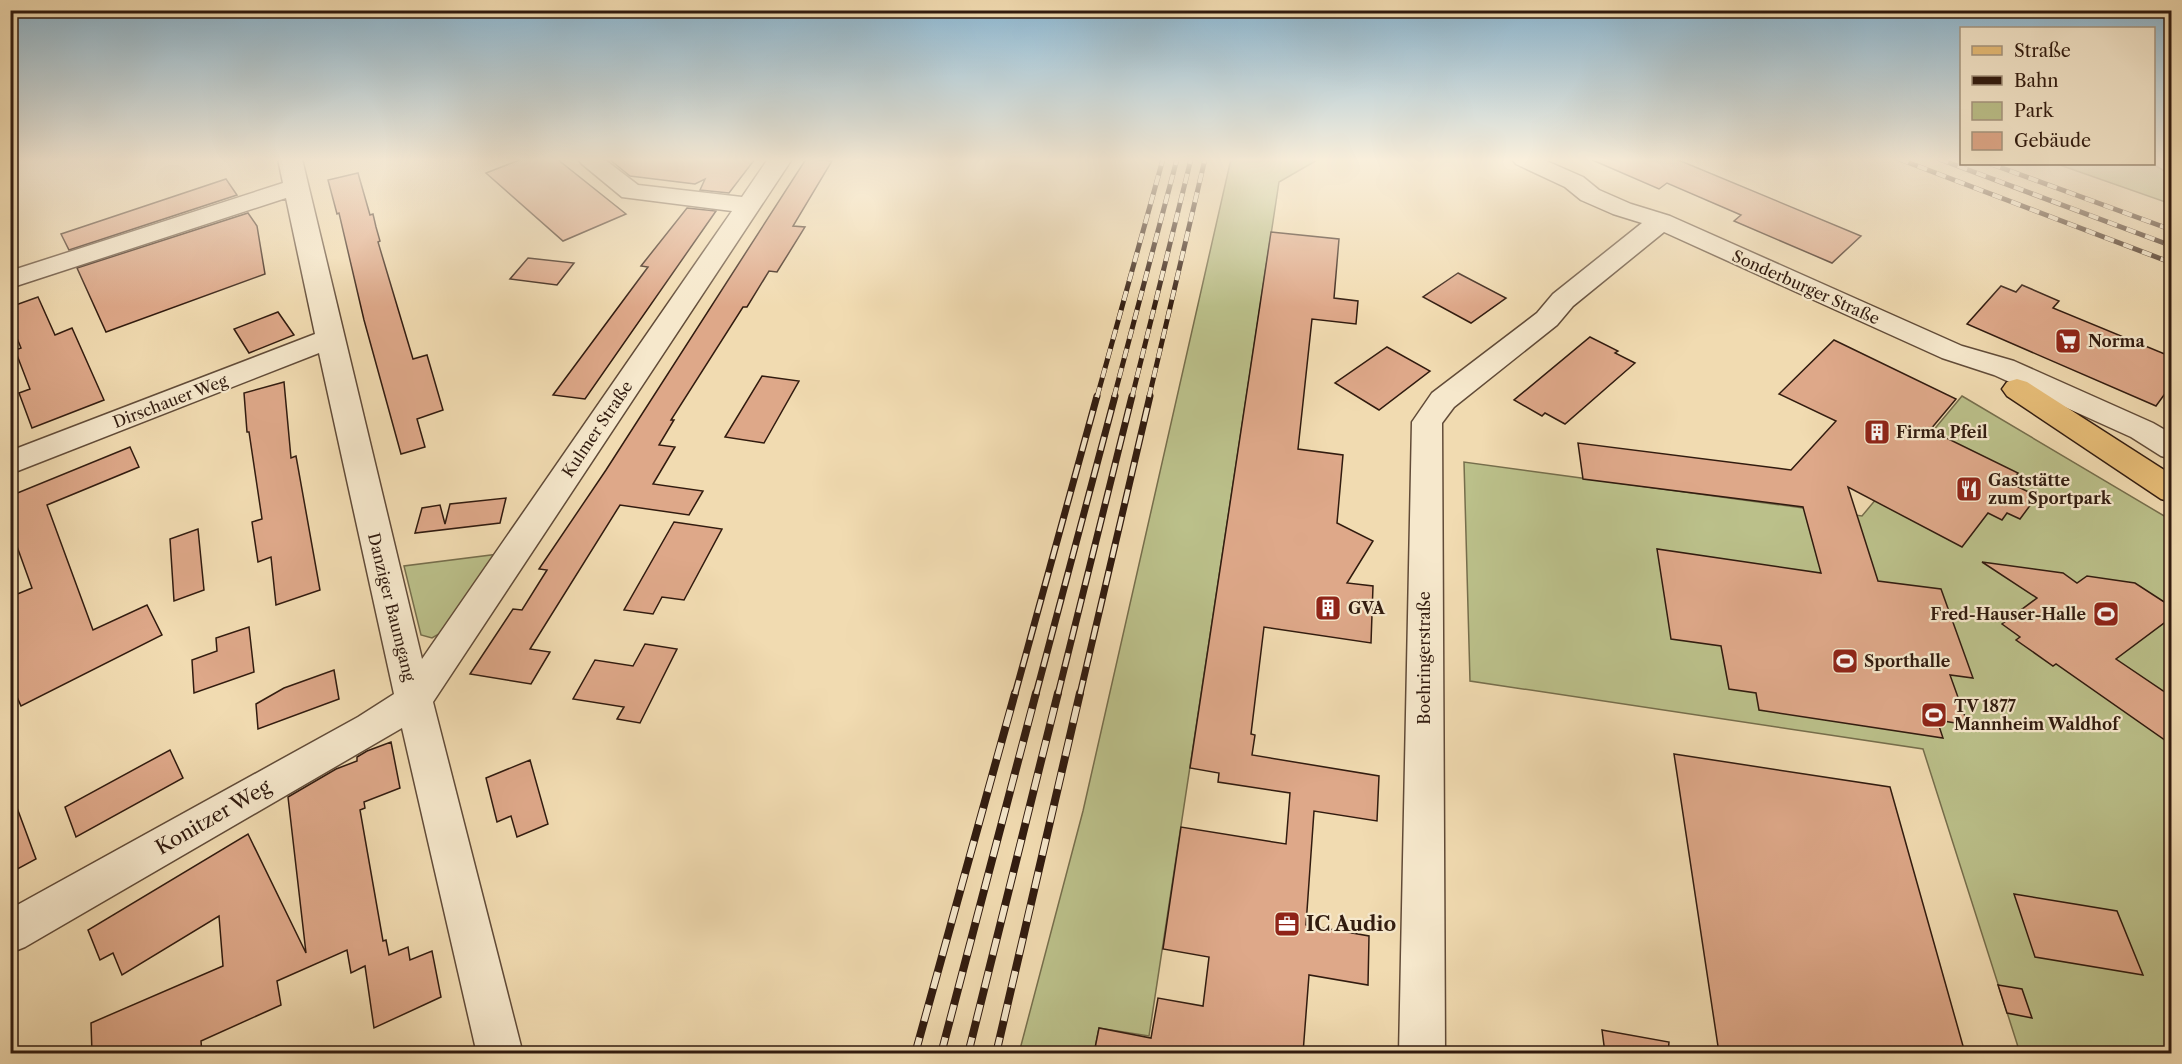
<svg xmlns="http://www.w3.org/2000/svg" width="2182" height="1064" viewBox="0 0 2182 1064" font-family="'Libre Caslon Text',serif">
	<rect width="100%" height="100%" fill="#f1dbb1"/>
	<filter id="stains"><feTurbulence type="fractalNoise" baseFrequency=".00333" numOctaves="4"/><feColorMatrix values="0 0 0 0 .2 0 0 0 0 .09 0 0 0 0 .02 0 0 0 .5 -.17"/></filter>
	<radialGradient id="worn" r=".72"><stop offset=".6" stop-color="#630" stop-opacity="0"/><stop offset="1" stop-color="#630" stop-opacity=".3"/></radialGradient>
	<g fill="#bbc08a" stroke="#766e4c" stroke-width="1.5">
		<polygon points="1231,159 1319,159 1279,182 1149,1036 1099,1028 1094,1053 1019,1053 1083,811"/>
		<polygon points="2057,164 2153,164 2171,175 2171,204"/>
		<polygon points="1962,396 2171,520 2171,1053 2020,1053 1923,749 1470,681 1464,462 1862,516"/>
		<polygon points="499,554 446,630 432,638 421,635 404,566"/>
	</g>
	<g fill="#dea889" stroke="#311b0f" stroke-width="1.5">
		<polygon points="522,159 557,159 626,214 563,241 486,173"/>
		<polygon points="609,159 755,159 729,193 700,190 705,179 695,184 630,176"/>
		<polygon points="806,159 832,161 793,226 805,227 777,272 769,271 747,307 743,307 671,420 674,420 659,445 675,447 653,484 703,491 689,515 620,505 530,649 550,652 531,684 470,674 513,609 522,610 547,570 539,569 606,470"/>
		<polygon points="1590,159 1676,159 1861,236 1832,263 1734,221 1741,215 1667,183 1659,189"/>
		<polygon points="358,173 370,215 373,214 376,227 380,241 378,242 413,359 427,355 443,410 417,419 425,447 401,454 364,320 339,213 337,214 328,180"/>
		<polygon points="226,179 237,195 69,250 61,234"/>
		<polygon points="687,208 716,211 585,399 553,395 648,267 641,266"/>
		<polygon points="248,213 257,226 265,274 106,332 77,268"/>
		<polygon points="1271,232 1339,239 1334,298 1358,301 1356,324 1312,319 1298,449 1343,455 1337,523 1373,541 1347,583 1373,586 1371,643 1264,627 1251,734 1255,735 1252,755 1379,776 1377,821 1314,811 1306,925 1369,936 1368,985 1309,975 1303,1053 1094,1053 1099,1028 1151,1038 1158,998 1203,1006 1209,957 1163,949 1181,827 1286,844 1290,793 1218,782 1219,773 1190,768"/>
		<polygon points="528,258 574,263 557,285 510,279"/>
		<polygon points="1458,273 1506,298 1471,323 1423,297"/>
		<polygon points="2022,285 2059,301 2053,308 2172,357 2172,384 2156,406 1967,324 2001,286 2016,292"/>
		<polygon points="38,297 55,335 72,328 104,400 32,428 19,393 30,389 15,350 21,348 10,321 10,307"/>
		<polygon points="278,312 294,335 249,353 234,329"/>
		<polygon points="1590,337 1618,351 1615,353 1635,363 1565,424 1545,413 1542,416 1514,400"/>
		<polygon points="1834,340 1956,399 1930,430 2018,473 2010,483 2037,496 2020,519 2007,513 2002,520 1988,513 1962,547 1848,487 1878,581 1941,589 1973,678 1950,675 1968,725 1937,720 1943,738 1759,710 1756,693 1729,689 1721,646 1671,639 1657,549 1821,573 1803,507 1583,479 1578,443 1791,470 1836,421 1779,394"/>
		<polygon points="1387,347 1430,371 1379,410 1335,383"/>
		<polygon points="762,376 799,381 764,443 725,437"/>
		<polygon points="284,382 291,458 296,456 320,590 276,605 271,557 258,562 252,522 262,519 249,432 247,432 244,393"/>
		<polygon points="130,447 139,467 47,505 93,630 147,605 162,635 21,706 10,681 10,597 32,588 10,527 10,496"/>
		<polygon points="506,498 500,523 415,533 422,508 440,505 445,524 450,504"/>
		<polygon points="674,522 722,529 684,600 662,597 653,614 624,610"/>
		<polygon points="198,529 204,590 174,601 170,539"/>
		<polygon points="1982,562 2063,573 2077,583 2087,576 2135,583 2172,607 2172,617 2116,659 2172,697 2172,745 2056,664 2053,666 2016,640 2020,637 2002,624 2037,598"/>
		<polygon points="249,627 254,672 194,693 192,660 217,651 216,638"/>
		<polygon points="645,644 677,649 640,723 617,719 624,707 573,699 595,660 633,666"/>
		<polygon points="334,670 339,699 258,729 256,704 284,688"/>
		<polygon points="391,742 400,788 364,802 365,808 360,810 383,941 386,940 389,955 408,947 410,960 432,951 441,997 374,1028 365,966 351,973 347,950 277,981 281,1005 201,1041 202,1053 92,1053 91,1023 223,966 219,916 122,975 113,953 100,960 88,930 248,834 306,953 288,797 336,769 357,761 357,757 367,751"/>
		<polygon points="170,750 183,778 76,837 65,807"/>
		<polygon points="1674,754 1890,787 1965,1053 1719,1053"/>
		<polygon points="530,760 548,824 517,837 511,816 497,822 486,778"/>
		<polygon points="13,797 36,859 10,873 10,798"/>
		<polygon points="2014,894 2117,911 2143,975 2035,957"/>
		<polygon points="1998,985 2022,989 2032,1018 2007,1013"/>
		<polygon points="1602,1030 1669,1042 1668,1053 1605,1053"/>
	</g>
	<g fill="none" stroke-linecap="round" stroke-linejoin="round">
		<defs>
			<g id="minor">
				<polygon points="278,159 302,159 422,659 732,211 622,197 582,164 578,159 604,159 638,185 742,197 768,159 792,159 433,702 523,1054 477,1054 402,728 25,947 10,953 10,909 358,717 394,694 319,353 10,474 10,451 315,334 286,198 10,288 10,271 283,183"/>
				<polygon points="1512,159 1542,159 1583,177 1599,190 1631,204 1670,216 1962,346 2014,361 2153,423 2172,434 2172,459 2161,456 2131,437 1994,375 1942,358 1664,232 1573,306 1557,325 1454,407 1442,423 1445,1054 1399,1054 1412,422 1432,393 1537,313 1553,294 1642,223 1613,214 1581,200 1565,187 1516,164"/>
			</g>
			<polygon id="major" points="2017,379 2027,382 2172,475 2172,502 2161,499 2007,396 2002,389 2007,382"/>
		</defs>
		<use href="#minor" stroke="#614b38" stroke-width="3"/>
		<use href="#major" stroke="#311b0f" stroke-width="3"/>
		<use href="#minor" fill="#f6e8cc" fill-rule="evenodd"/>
		<use href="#major" fill="#e8be78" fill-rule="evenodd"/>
		<defs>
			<g id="rail-far2">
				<polyline points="1899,159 2172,263"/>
				<polyline points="1939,159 2172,246"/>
				<polyline points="1991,164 2172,230"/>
				<polyline points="1097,397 1163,159"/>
				<polyline points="1114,397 1177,159"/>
				<polyline points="1132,397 1191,159"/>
				<polyline points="1149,397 1205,159"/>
			</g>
			<g id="rail-far1">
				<polyline points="1015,694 1097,396"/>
				<polyline points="1036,694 1115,396"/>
				<polyline points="1058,694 1132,396"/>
				<polyline points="1080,694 1150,396"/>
			</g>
			<g id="rail">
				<polyline points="915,1054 1015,693"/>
				<polyline points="941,1054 1036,693"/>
				<polyline points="968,1054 1058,693"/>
				<polyline points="996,1054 1080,693"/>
			</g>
		</defs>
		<use href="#rail-far2" stroke="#311b0f" stroke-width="5"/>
		<use href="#rail-far1" stroke="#311b0f" stroke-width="7"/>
		<use href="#rail" stroke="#311b0f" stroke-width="8"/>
		<use href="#rail-far2" stroke="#f6e8cc" stroke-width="4" stroke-dasharray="10" stroke-linecap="butt"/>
		<use href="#rail-far1" stroke="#f6e8cc" stroke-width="4.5" stroke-dasharray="14" stroke-linecap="butt"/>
		<use href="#rail" stroke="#f6e8cc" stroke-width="6" stroke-dasharray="17" stroke-linecap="butt"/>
	</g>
	<linearGradient id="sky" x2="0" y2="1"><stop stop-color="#89b6d2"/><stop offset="0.52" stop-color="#f9efdc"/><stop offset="1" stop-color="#f9efdc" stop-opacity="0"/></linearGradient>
	<rect width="2182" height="307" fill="url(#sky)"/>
	<defs>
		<symbol id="supermarket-square" viewBox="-11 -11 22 22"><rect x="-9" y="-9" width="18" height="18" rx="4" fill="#8f2418" stroke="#f6e8cc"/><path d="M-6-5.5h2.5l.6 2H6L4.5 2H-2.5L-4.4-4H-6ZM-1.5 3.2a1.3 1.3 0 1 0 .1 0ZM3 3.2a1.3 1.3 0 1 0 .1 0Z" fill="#fff"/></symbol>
		<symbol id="building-square" viewBox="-11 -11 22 22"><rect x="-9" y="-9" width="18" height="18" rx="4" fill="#8f2418" stroke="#f6e8cc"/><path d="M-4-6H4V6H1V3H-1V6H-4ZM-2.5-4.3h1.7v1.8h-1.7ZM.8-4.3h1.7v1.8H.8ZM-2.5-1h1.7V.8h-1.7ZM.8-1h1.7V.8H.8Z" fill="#fff"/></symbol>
		<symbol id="restaurant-square" viewBox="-11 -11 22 22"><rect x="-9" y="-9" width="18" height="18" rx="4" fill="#8f2418" stroke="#f6e8cc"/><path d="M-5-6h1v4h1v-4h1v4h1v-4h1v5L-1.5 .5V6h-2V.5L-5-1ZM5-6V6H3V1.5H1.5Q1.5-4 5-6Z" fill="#fff"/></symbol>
		<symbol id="stadium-square" viewBox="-11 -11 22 22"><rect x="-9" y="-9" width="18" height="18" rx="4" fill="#8f2418" stroke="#f6e8cc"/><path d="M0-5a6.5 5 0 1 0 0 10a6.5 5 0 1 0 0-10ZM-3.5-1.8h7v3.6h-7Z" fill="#fff"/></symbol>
		<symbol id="office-square" viewBox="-11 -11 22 22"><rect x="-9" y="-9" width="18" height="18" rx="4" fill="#8f2418" stroke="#f6e8cc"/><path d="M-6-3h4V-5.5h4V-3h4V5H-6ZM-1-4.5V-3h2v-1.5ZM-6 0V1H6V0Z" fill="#fff"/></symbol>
	</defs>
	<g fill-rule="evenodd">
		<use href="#supermarket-square" x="2053" y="326" width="30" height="30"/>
		<use href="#building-square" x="1862" y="417" width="30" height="30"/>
		<use href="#restaurant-square" x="1954" y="474" width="30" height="30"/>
		<use href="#building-square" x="1313" y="593" width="30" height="30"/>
		<use href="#stadium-square" x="2091" y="599" width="30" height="30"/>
		<use href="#stadium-square" x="1830" y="646" width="30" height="30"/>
		<use href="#stadium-square" x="1919" y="700" width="30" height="30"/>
		<use href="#office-square" x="1272" y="909" width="30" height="30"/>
	</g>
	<g text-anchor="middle" stroke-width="4.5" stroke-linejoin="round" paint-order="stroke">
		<g font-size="16" fill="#311b0f" stroke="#f6e8cc">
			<text transform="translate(1806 287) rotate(24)" y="6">Sonderburger Straße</text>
			<text transform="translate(170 401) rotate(-21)" y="6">Dirschauer Weg</text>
			<text transform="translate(597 429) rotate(-56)" y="6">Kulmer Straße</text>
			<text transform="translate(392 607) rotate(76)" y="6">Danziger Baumgang</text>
			<text transform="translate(1424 658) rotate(-90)" y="6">Boehringerstraße</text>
		</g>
		<g font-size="16" font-weight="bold" fill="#311b0f" stroke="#f6e8cc" text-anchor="start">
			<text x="2088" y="347">Norma</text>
			<text x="1896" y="438">Firma Pfeil</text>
			<text x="1988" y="486">Gaststätte<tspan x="1988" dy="18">zum Sportpark</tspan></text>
			<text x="1348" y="614">GVA</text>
			<text x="2086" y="620" text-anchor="end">Fred-Hauser-Halle</text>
			<text x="1864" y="667">Sporthalle</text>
			<text x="1954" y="712">TV 1877<tspan x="1954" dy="18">Mannheim Waldhof</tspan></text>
		</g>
		<g font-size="20" fill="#311b0f" stroke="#f6e8cc">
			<text transform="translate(213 817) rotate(-30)" y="7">Konitzer Weg</text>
		</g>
		<g font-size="20" font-weight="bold" fill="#311b0f" stroke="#f6e8cc" text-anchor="start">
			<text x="1306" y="931">IC Audio</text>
		</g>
	</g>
	<rect width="2182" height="1064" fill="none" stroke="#f1dbb1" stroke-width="36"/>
	<rect x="12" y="12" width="2158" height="1040" fill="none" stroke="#311b0f" stroke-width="3"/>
	<rect x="18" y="18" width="2146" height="1028" fill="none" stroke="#311b0f" stroke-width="1.5"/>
	<rect x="1960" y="27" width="195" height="138" fill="#f6e8cc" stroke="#a79680" stroke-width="1.5"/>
	<rect x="1972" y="46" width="30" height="9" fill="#e8be78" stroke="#a79680" stroke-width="1.5"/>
	<text x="2014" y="57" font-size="18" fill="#311b0f">Straße</text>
	<rect x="1972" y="76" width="30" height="9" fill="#311b0f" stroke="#a79680" stroke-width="1.5"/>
	<text x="2014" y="87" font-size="18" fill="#311b0f">Bahn</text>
	<rect x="1972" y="102" width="30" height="18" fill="#bbc08a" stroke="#a79680" stroke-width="1.5"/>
	<text x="2014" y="117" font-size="18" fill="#311b0f">Park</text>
	<rect x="1972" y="132" width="30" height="18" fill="#dea889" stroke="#a79680" stroke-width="1.5"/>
	<text x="2014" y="147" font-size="18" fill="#311b0f">Gebäude</text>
	<rect width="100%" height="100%" filter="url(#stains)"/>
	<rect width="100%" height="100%" fill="url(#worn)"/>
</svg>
